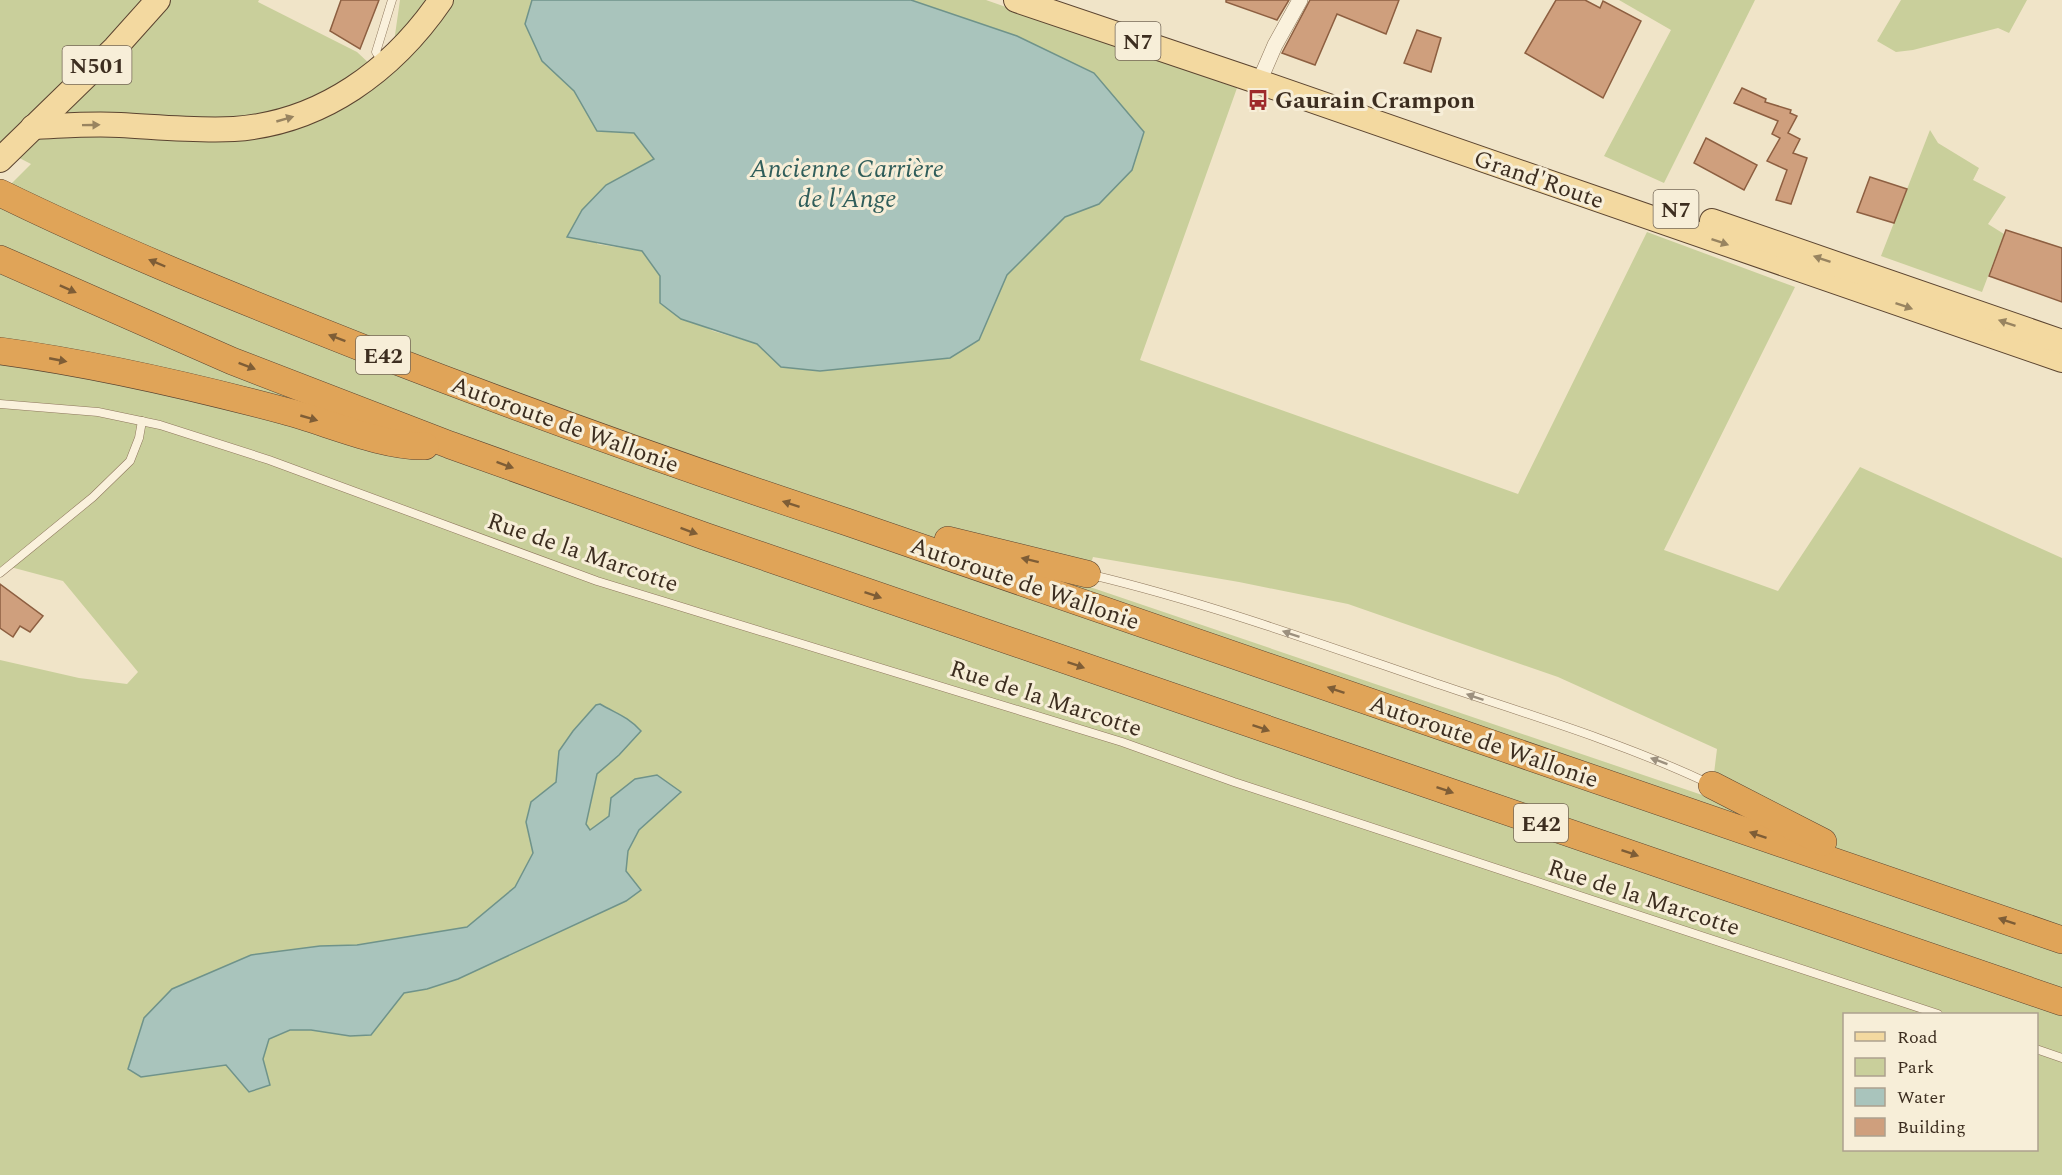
<svg xmlns="http://www.w3.org/2000/svg" width="2062" height="1175" viewBox="0 0 2062 1175" font-family="Spectral,serif">
	<rect width="100%" height="100%" fill="#f0e4c8"/>
	<g fill="#c9cf9b" fill-rule="evenodd">
		<path d="M0,0H259L258,2L357,52L372,66L393,49L400,0H532L525,24L542,61L574,91L597,131L634,133L655,159L606,185L597,244L642,251L660,276V303L713,331L757,344L781,367L820,371L950,358L979,340L1007,275L1065,217L1099,204L1017,36L911,0H986L1237,88L1140,360L1518,494L1647,232L1795,287L1664,550L1778,591L1860,467L2062,558V1175H0V660L79,678L127,684L138,672L63,581L3,565L0,568V195L31,164L0,148ZM1093,557L1239,582L1348,604L1558,677L1717,749L1711,798L1084,585ZM600,704C615,713 630,717 640,731L619,755L597,774L586,824L590,830L609,816L681,793L639,830L628,851L625,871L641,891L458,979L427,989L404,993L371,1035L350,1036L311,1030H290L269,1039L263,1059L270,1085L249,1092L227,1065L172,989L251,955L320,946L357,945L467,927L515,887L533,853L526,822L531,802L556,782L559,751ZM1844,1014H2036V1150H1844Z"/>
		<polygon points="1619,0 1755,0 1664,183 1604,156 1671,30"/>
		<polygon points="1901,0 2027,0 2009,33 1998,28 1913,50 1896,52 1877,41"/>
		<polygon points="1930,130 1938,143 1979,168 1973,180 2006,197 1988,224 2004,234 1982,292 1881,256"/>
	</g>
	<g fill="#a9c4bc" stroke="#6f938a" stroke-width="1.5">
		<polygon points="532,0 911,0 1017,36 1094,73 1144,132 1132,170 1099,204 1065,217 1007,275 979,340 950,358 820,371 781,367 757,344 681,319 660,303 660,276 642,251 567,237 582,210 606,185 654,159 634,133 597,131 574,91 542,61 525,24"/>
		<path d="M600,704C617,714 627,716 641,731L619,755L597,774L586,824L590,830L609,816L611,798L635,779L657,775L681,792L639,830L628,851L626,871L641,890L626,901L458,979L427,989L404,993L371,1035L350,1036L311,1030H290L269,1039L263,1059L270,1085L249,1092L226,1065L141,1077L128,1069L144,1018L172,989L251,955L320,946L357,945L467,927L515,887L533,853L526,822L531,802L556,782L559,751L573,731L596,705Z"/>
	</g>
	<g fill="#cf9f7d" stroke="#8d5f41" stroke-width="1.5">
		<polygon points="341,0 379,0 360,49 330,31"/>
		<polygon points="1226,0 1289,0 1277,20 1226,2"/>
		<polygon points="1310,0 1399,0 1386,34 1337,14 1315,65 1282,53"/>
		<polygon points="1556,0 1585,0 1600,8 1603,1 1641,21 1603,98 1525,53"/>
		<polygon points="1417,30 1441,38 1431,72 1404,63"/>
		<polygon points="1742,88 1766,99 1765,102 1791,110 1790,113 1797,116 1788,133 1800,139 1793,153 1807,158 1791,204 1776,200 1787,170 1767,161 1780,138 1772,134 1778,121 1734,103"/>
		<polygon points="1706,138 1757,165 1744,190 1694,163"/>
		<polygon points="1870,177 1907,189 1894,223 1857,212"/>
		<polygon points="2006,230 2062,248 2062,302 1989,276"/>
		<polygon points="0,584 43,616 30,632 20,626 13,637 0,628"/>
	</g>
	<g fill="none" stroke-linecap="round" stroke-linejoin="round">
		<defs>
			<g id="lane">
				<polyline points="382,60 376,52 392,0"/>
				<polyline points="0,404 98,412 160,425 269,460 597,581 1122,742 1234,782 1938,1014"/>
				<polyline points="0,573 93,497 130,461 139,438 142,421"/>
				<path d="M1092,575C1209,603 1321,644 1435,683C1527,714 1621,742 1708,783"/>
				<polyline points="2036,1049 2062,1058"/>
			</g>
			<polyline id="street" points="1259,82 1275,45 1300,0"/>
			<g id="primary">
				<polyline points="1016,0 1259,82 2062,360"/>
				<path d="M33,127C61,126 91,123 120,125C158,127 196,131 234,129C322,123 393,70 441,0"/>
				<polyline points="0,160 115,48 158,0"/>
				<polyline points="1712,221 2062,342"/>
			</g>
			<g id="highway">
				<path d="M0,193C123,253 251,304 378,354C533,414 689,470 847,522L2062,940"/>
				<polyline points="0,259 232,361 450,445 707,537 2062,1002"/>
				<path d="M0,351C96,364 191,386 285,411C327,422 382,447 425,446"/>
				<polyline points="948,540 1087,574"/>
				<polyline points="1712,785 1823,842"/>
			</g>
		</defs>
		<use href="#lane" stroke="#8d765c" stroke-width="9"/>
		<use href="#street" stroke="#8d765c" stroke-width="16"/>
		<use href="#primary" stroke="#5b4430" stroke-width="26"/>
		<use href="#highway" stroke="#5b4430" stroke-width="28"/>
		<use href="#lane" stroke="#faf1dc" stroke-width="8"/>
		<use href="#street" stroke="#faf1dc" stroke-width="15"/>
		<use href="#primary" stroke="#f3d9a0" stroke-width="24"/>
		<use href="#highway" stroke="#e0a458" stroke-width="27"/>
	</g>
	<defs><path id="oneway-solid" d="M-6-.8H1V-3.2L6.5 0L1 3.2V.8H-6Z" transform="scale(1.5)"/></defs>
	<g fill="#988460">
		<use href="#oneway-solid" transform="translate(285 119) rotate(-16)"/>
		<use href="#oneway-solid" transform="translate(91 125) rotate(-1)"/>
		<use href="#oneway-solid" transform="translate(1720 242) rotate(19)"/>
		<use href="#oneway-solid" transform="translate(1822 259) rotate(-161)"/>
		<use href="#oneway-solid" transform="translate(1904 306) rotate(19)"/>
		<use href="#oneway-solid" transform="translate(2007 323) rotate(-161)"/>
	</g>
	<g fill="#7e5d36">
		<use href="#oneway-solid" transform="translate(157 263) rotate(-157)"/>
		<use href="#oneway-solid" transform="translate(68 289) rotate(24)"/>
		<use href="#oneway-solid" transform="translate(337 338) rotate(-159)"/>
		<use href="#oneway-solid" transform="translate(58 360) rotate(11)"/>
		<use href="#oneway-solid" transform="translate(247 366) rotate(21)"/>
		<use href="#oneway-solid" transform="translate(309 418) rotate(16)"/>
		<use href="#oneway-solid" transform="translate(505 465) rotate(20)"/>
		<use href="#oneway-solid" transform="translate(791 504) rotate(-162)"/>
		<use href="#oneway-solid" transform="translate(689 531) rotate(20)"/>
		<use href="#oneway-solid" transform="translate(1030 560) rotate(-166)"/>
		<use href="#oneway-solid" transform="translate(873 595) rotate(19)"/>
		<use href="#oneway-solid" transform="translate(1076 665) rotate(19)"/>
		<use href="#oneway-solid" transform="translate(1336 690) rotate(-161)"/>
		<use href="#oneway-solid" transform="translate(1261 728) rotate(19)"/>
		<use href="#oneway-solid" transform="translate(1445 790) rotate(19)"/>
		<use href="#oneway-solid" transform="translate(1758 835) rotate(-161)"/>
		<use href="#oneway-solid" transform="translate(1630 853) rotate(19)"/>
		<use href="#oneway-solid" transform="translate(2007 921) rotate(-161)"/>
	</g>
	<g fill="#9c907e">
		<use href="#oneway-solid" transform="translate(1291 634) rotate(-161)"/>
		<use href="#oneway-solid" transform="translate(1475 697) rotate(-161)"/>
		<use href="#oneway-solid" transform="translate(1659 761) rotate(-160)"/>
	</g>
	<defs>
		<symbol id="bus-bare" viewBox="-9 -9 18 18"><path d="M-5-6H5V4H4V6H2V4H-2V6H-4V4H-5ZM-3.5-4V0h7V-4ZM-3.5 1.2v1.5H-2V1.2ZM2 1.2v1.5H3.5V1.2Z" fill="#9e2a2b" stroke="#f7eed8" stroke-width="2.5" paint-order="stroke"/></symbol>
	</defs>
	<g fill-rule="evenodd">
		<use href="#bus-bare" x="1243" y="85" width="30" height="30"/>
	</g>
	<g text-anchor="middle" stroke-width="6" stroke-linejoin="round" paint-order="stroke">
		<g fill="#f7eed8" stroke="#756857" stroke-width="1.5">
			<rect x="1115.5" y="22" width="45" height="38" rx="4.5"/>
			<rect x="62.5" y="46" width="69" height="38" rx="4.5"/>
			<rect x="1653.5" y="190" width="45" height="38" rx="4.5"/>
			<rect x="356" y="336" width="54" height="38" rx="4.5"/>
			<rect x="1514" y="804" width="54" height="38" rx="4.5"/>
		</g>
		<g font-size="22" font-weight="bold" fill="#3d2e20">
			<text x="1138" y="49">N7</text>
			<text x="97" y="73">N501</text>
			<text x="1676" y="217">N7</text>
			<text x="383" y="363">E42</text>
			<text x="1541" y="831">E42</text>
		</g>
		<g font-size="24" font-weight="bold" fill="#3d2e20" stroke="#f7eed8" text-anchor="start">
			<text x="1275" y="108">Gaurain Crampon</text>
		</g>
		<g font-size="24" fill="#3d2e20" stroke="#f7eed8">
			<text transform="translate(1539 179) rotate(19)" y="8">Grand'Route</text>
			<text transform="translate(565 424) rotate(20)" y="8">Autoroute de Wallonie</text>
			<text transform="translate(583 552) rotate(19)" y="8">Rue de la Marcotte</text>
			<text transform="translate(1025 583) rotate(19)" y="8">Autoroute de Wallonie</text>
			<text transform="translate(1046 698) rotate(18)" y="8">Rue de la Marcotte</text>
			<text transform="translate(1484 741) rotate(19)" y="8">Autoroute de Wallonie</text>
			<text transform="translate(1644 897) rotate(18)" y="8">Rue de la Marcotte</text>
		</g>
		<g font-size="26" font-style="italic" fill="#2f5d5a" stroke="#f7eed8">
			<text x="847" y="177">Ancienne Carrière<tspan x="847" dy="30">de l'Ange</tspan></text>
		</g>
	</g>
	<rect x="1843" y="1013" width="195" height="138" fill="#f7eed8" stroke="#ada18e" stroke-width="1.5"/>
	<rect x="1855" y="1032" width="30" height="9" fill="#f3d9a0" stroke="#ada18e" stroke-width="1.5"/>
	<text x="1897" y="1043" font-size="18" fill="#3d2e20">Road</text>
	<rect x="1855" y="1058" width="30" height="18" fill="#c9cf9b" stroke="#ada18e" stroke-width="1.5"/>
	<text x="1897" y="1073" font-size="18" fill="#3d2e20">Park</text>
	<rect x="1855" y="1088" width="30" height="18" fill="#a9c4bc" stroke="#ada18e" stroke-width="1.5"/>
	<text x="1897" y="1103" font-size="18" fill="#3d2e20">Water</text>
	<rect x="1855" y="1118" width="30" height="18" fill="#cf9f7d" stroke="#ada18e" stroke-width="1.5"/>
	<text x="1897" y="1133" font-size="18" fill="#3d2e20">Building</text>
</svg>
